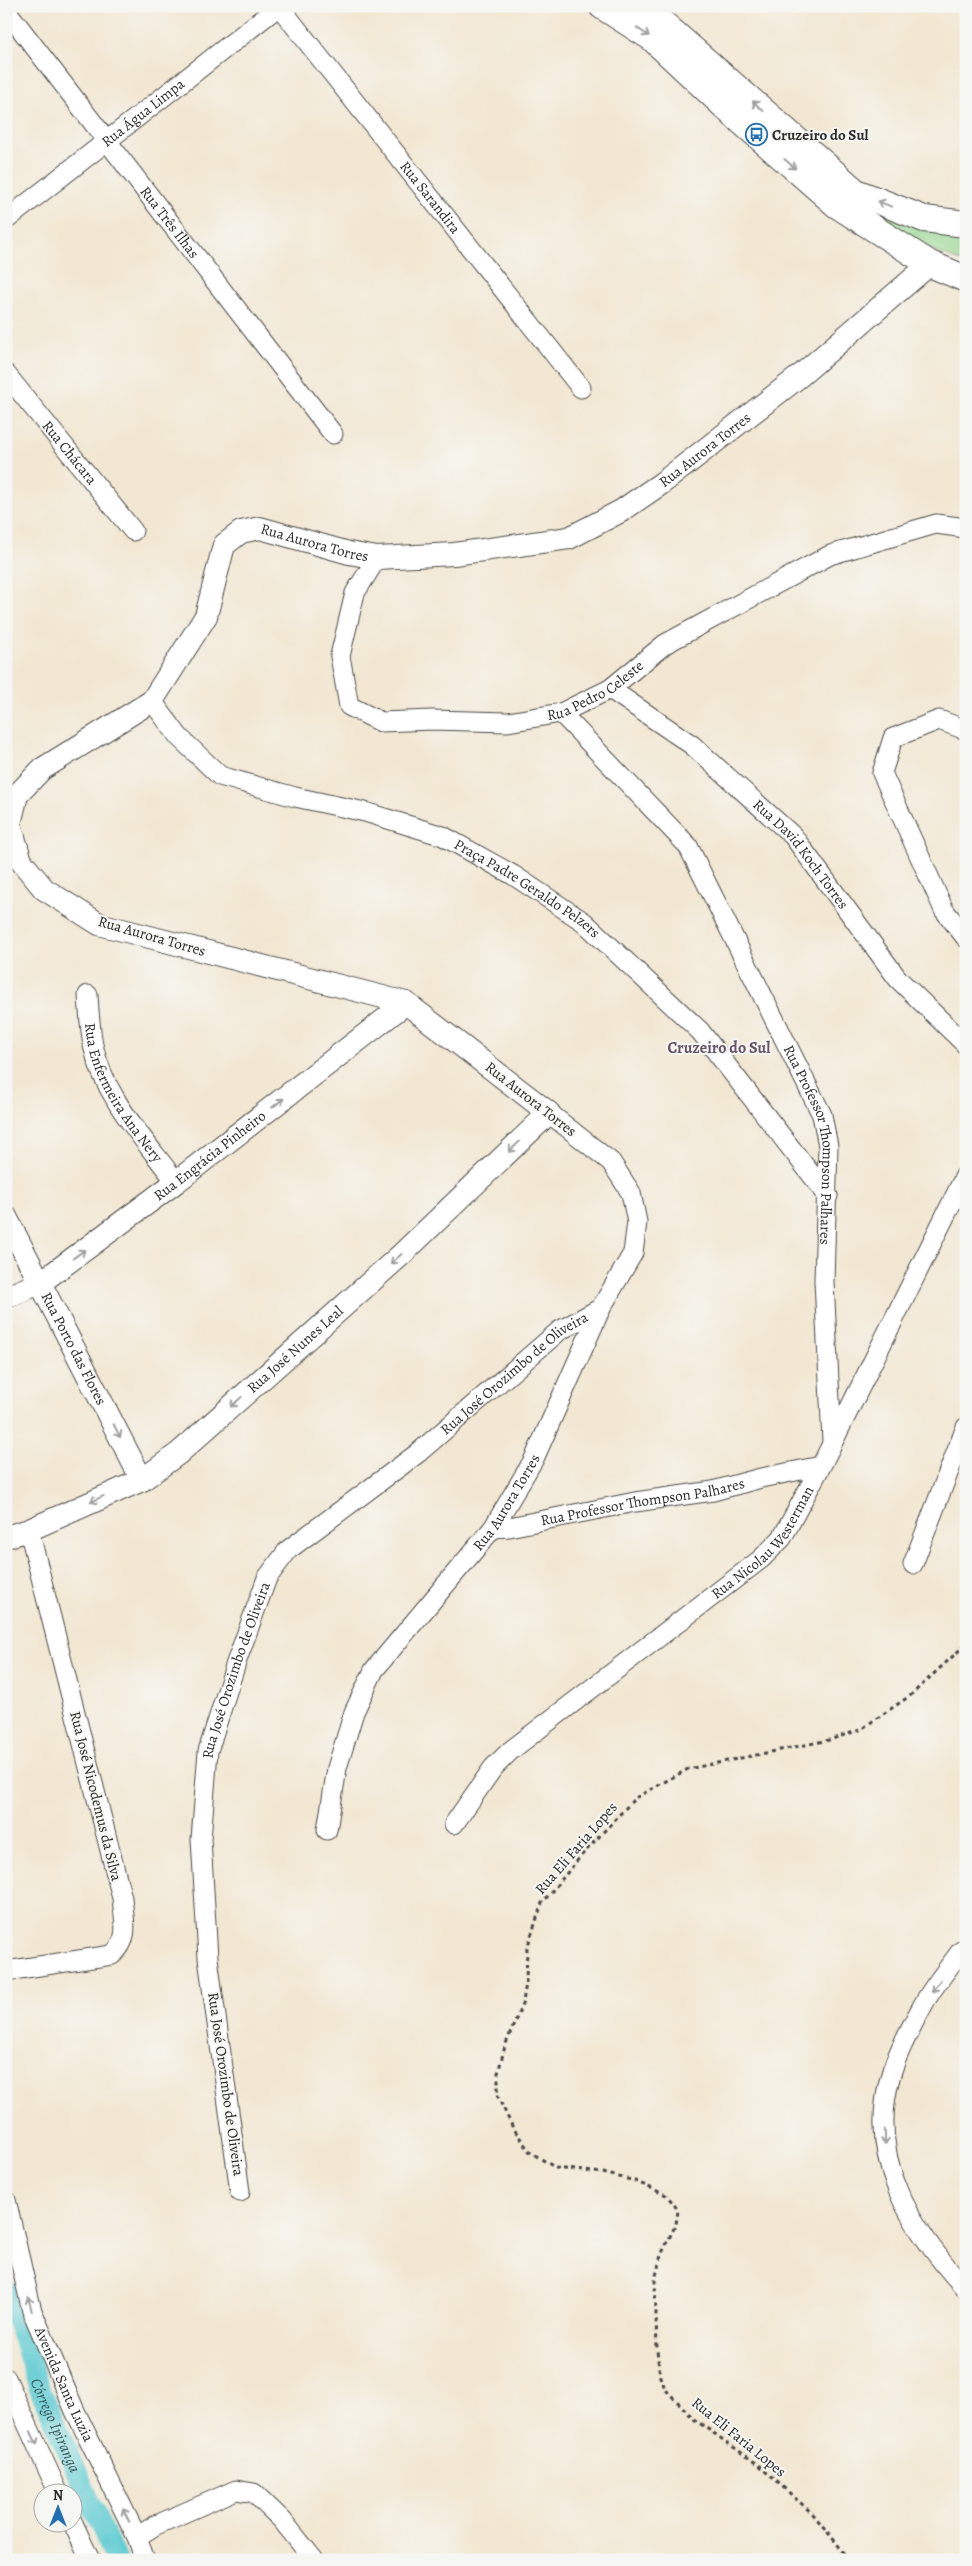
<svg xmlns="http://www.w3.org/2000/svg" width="972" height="2566" viewBox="0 0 972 2566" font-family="Alegreya,serif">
	<rect width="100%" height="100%" fill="#f6f6f2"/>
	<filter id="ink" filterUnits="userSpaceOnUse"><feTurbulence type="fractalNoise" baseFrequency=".02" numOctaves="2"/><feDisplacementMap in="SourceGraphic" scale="10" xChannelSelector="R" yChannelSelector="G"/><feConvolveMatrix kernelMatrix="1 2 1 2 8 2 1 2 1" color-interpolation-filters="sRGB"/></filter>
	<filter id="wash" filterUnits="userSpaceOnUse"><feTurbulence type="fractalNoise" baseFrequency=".0096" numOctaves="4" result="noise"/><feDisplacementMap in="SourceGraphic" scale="20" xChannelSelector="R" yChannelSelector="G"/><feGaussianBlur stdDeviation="1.12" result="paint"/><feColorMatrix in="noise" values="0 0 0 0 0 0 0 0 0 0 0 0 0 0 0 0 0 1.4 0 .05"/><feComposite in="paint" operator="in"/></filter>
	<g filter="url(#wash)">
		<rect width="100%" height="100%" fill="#f2e7d2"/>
		<polygon fill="#94d58d" stroke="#60805c" points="852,200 966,232 966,264 930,249"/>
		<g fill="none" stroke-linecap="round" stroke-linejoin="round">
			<path stroke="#5dcbd2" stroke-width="21" id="s1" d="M6,2288L39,2387L116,2560"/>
		</g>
	</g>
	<g filter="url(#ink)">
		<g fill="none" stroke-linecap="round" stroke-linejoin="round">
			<defs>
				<g id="minor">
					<path id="s2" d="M279,6L581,388"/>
					<path id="s3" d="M6,10L333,434"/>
					<path id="s4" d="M6,220L279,6"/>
					<path id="s5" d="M6,374L133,531"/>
					<path id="s6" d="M377,558L355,593L340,656L349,706L381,722L432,720L508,722L561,713L610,689L665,644L830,555L936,524L966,528"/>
					<path id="s7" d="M610,689L692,745L793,836L898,979L966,1045"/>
					<path id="s8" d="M152,701L179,737L220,776L295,797L365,812L443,836L513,875L584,922L700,1031L828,1196"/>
					<path id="s9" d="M561,713L688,846L822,1115L828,1146L824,1281L832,1441"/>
					<polyline points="966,730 939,720 893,738 882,773 944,910 966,938"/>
					<path id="s10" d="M88,995C89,1011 90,1029 93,1045C104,1097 145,1140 176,1182"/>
					<path id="s11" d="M493,1528L509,1527L635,1502L713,1491L761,1478L821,1466"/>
					<polyline points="913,1564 966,1427"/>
					<path id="s12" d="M454,1824L493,1768L510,1751L761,1559L782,1538L821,1466L966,1174"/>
					<path id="s13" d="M327,1830L337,1768L354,1712L374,1670L493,1528L534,1459L601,1308L633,1253L637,1222L631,1193L611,1162L549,1113"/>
					<path d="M966,1948L960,1952C948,1969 933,1986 923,2005C912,2025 897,2053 891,2074C866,2159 910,2228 966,2289"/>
					<path d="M6,1971L112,1955C131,1939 124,1921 122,1898L29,1530"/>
					<path id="s14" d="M240,2192L208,1958L201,1839L208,1751L237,1660L267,1578L288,1550L418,1453L559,1331L601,1308"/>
					<path id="s15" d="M6,2200L32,2311L75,2411L137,2537L145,2560"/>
					<polyline points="6,2378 59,2494"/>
					<polyline points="72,2521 90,2560"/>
					<polyline points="137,2537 154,2526 236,2490 254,2493 282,2520 314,2560"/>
				</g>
				<g id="tertiary">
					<path id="s16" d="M6,1217L142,1480"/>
					<path id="s17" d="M6,1297L40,1283L176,1182L406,1003"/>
					<path id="s18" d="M6,1537L29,1530L142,1480L179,1453L402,1254L549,1113L406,1003L99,924L44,889L21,861L10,824L17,795L42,769L152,701L206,616L224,545L241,532L260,528L349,553L377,558L454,554L569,538L621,511L662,483L801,375L930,264"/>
				</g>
				<g id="secondary">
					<polyline points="602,6 652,38 733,114 837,205 930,264 966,279"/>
					<polyline points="637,6 660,21 856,192 924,219 966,224"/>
				</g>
			</defs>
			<use href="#minor" stroke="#494744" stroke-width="21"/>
			<use href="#tertiary" stroke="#494744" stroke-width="24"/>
			<use href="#secondary" stroke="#494744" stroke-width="28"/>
			<polyline stroke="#494744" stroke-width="3" stroke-dasharray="4 4" stroke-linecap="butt" points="850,2560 813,2514 756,2463 695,2420 666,2390 660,2377 657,2350 655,2280 661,2255 676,2224 678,2211 674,2204 666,2195 635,2181 603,2173 556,2168 530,2152 513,2128 498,2097 498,2073 505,2046 523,2002 526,1983 527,1948 542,1903 581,1856 635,1798 688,1769 829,1740 860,1730 911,1695 966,1644"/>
			<use href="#minor" stroke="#fff" stroke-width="19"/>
			<use href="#tertiary" stroke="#fff" stroke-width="22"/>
			<use href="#secondary" stroke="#fff" stroke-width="26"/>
		</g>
		<defs><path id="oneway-shaft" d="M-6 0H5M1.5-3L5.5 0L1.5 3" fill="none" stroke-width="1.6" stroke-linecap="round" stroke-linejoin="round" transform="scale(1.25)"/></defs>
		<g stroke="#a0a0a0">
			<use href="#oneway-shaft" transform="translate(643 32) rotate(34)"/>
			<use href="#oneway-shaft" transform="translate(758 106) rotate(-137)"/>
			<use href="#oneway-shaft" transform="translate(790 164) rotate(41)"/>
			<use href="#oneway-shaft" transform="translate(885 204) rotate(-158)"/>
			<use href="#oneway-shaft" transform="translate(278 1103) rotate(-38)"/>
			<use href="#oneway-shaft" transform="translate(514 1147) rotate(136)"/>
			<use href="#oneway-shaft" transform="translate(79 1254) rotate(-36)"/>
			<use href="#oneway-shaft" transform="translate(396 1259) rotate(138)"/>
			<use href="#oneway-shaft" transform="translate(236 1402) rotate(138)"/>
			<use href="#oneway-shaft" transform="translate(117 1431) rotate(63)"/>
			<use href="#oneway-shaft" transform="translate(97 1499) rotate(156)"/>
			<use href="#oneway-shaft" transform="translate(936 1986) rotate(126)"/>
			<use href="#oneway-shaft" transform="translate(885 2137) rotate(88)"/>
			<use href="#oneway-shaft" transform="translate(30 2304) rotate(-104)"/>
			<use href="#oneway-shaft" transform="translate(34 2438) rotate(65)"/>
			<use href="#oneway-shaft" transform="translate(126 2515) rotate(-116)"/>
		</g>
	</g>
	<defs>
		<symbol id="bus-ring" viewBox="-11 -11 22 22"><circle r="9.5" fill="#f6f6f2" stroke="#1f6fb2" stroke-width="1.5"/><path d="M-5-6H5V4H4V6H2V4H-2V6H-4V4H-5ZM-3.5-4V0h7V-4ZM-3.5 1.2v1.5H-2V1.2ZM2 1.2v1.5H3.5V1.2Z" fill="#1f6fb2"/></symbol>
	</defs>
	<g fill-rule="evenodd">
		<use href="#bus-ring" x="744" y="122" width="25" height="25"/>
	</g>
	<g text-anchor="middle" stroke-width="4" stroke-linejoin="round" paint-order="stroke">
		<g font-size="15" fill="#2b2b2b" stroke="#f6f6f2">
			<text dy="5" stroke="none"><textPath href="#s4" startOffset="174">Rua Água Limpa</textPath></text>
			<text dy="5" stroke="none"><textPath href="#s2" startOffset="244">Rua Sarandira</textPath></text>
			<text dy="5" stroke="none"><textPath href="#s3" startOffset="268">Rua Três Ilhas</textPath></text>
			<text dy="5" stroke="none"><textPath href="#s18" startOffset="2220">Rua Aurora Torres</textPath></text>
			<text dy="5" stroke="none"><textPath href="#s5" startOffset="101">Rua Chácara</textPath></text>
			<text dy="5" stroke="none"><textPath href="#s18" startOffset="1800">Rua Aurora Torres</textPath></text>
			<text dy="5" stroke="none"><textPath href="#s6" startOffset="414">Rua Pedro Celeste</textPath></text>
			<text dy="5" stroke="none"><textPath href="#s7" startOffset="254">Rua David Koch Torres</textPath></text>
			<text dy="5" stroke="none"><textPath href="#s8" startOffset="432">Praça Padre Geraldo Pelzers</textPath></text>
			<text transform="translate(152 936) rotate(16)" y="5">Rua Aurora Torres</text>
			<text dy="5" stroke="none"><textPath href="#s10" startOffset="106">Rua Enfermeira Ana Nery</textPath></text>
			<text transform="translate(531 1099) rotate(38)" y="5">Rua Aurora Torres</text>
			<text dy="5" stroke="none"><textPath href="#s9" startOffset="511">Rua Professor Thompson Palhares</textPath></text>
			<text dy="5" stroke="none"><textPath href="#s17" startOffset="249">Rua Engrácia Pinheiro</textPath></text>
			<text dy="5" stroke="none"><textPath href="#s16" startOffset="148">Rua Porto das Flores</textPath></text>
			<text dy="5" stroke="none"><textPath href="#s18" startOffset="349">Rua José Nunes Leal</textPath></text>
			<text dy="5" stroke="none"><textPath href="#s14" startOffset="949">Rua José Orozimbo de Oliveira</textPath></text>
			<text dy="5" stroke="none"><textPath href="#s13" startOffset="382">Rua Aurora Torres</textPath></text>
			<text dy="5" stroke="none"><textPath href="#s11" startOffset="152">Rua Professor Thompson Palhares</textPath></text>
			<text dy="5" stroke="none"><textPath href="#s12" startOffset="422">Rua Nicolau Westerman</textPath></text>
			<text dy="5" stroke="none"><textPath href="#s14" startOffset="529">Rua José Orozimbo de Oliveira</textPath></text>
			<text transform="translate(96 1796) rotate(76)" y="5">Rua José Nicodemus da Silva</text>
			<text transform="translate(576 1848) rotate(-49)" y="5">Rua Eli Faria Lopes</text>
			<text transform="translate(226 2084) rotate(82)" y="5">Rua José Orozimbo de Oliveira</text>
			<text dy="5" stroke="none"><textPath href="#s15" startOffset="194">Avenida Santa Luzia</textPath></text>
			<text transform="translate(739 2437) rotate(39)" y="5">Rua Eli Faria Lopes</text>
		</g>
		<g font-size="15" font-weight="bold" fill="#2b2b2b" stroke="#f6f6f2" text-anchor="start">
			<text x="772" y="140">Cruzeiro do Sul</text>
		</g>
		<g font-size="16" font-weight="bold" fill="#665366" stroke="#f6f6f2">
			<text x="719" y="1053">Cruzeiro do Sul</text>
		</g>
		<g font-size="16" font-style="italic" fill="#3a5b5d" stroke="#f6f6f2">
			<text dy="6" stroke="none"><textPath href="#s1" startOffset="146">Córrego Ipiranga</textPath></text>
		</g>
	</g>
	<rect width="972" height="2566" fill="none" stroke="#f6f6f2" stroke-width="25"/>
	<g transform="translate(58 2508)"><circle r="24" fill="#f6f6f2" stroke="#a5a5a2"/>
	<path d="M0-4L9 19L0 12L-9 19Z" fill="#1f6fb2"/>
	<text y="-8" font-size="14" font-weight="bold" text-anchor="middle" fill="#2b2b2b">N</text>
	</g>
</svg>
